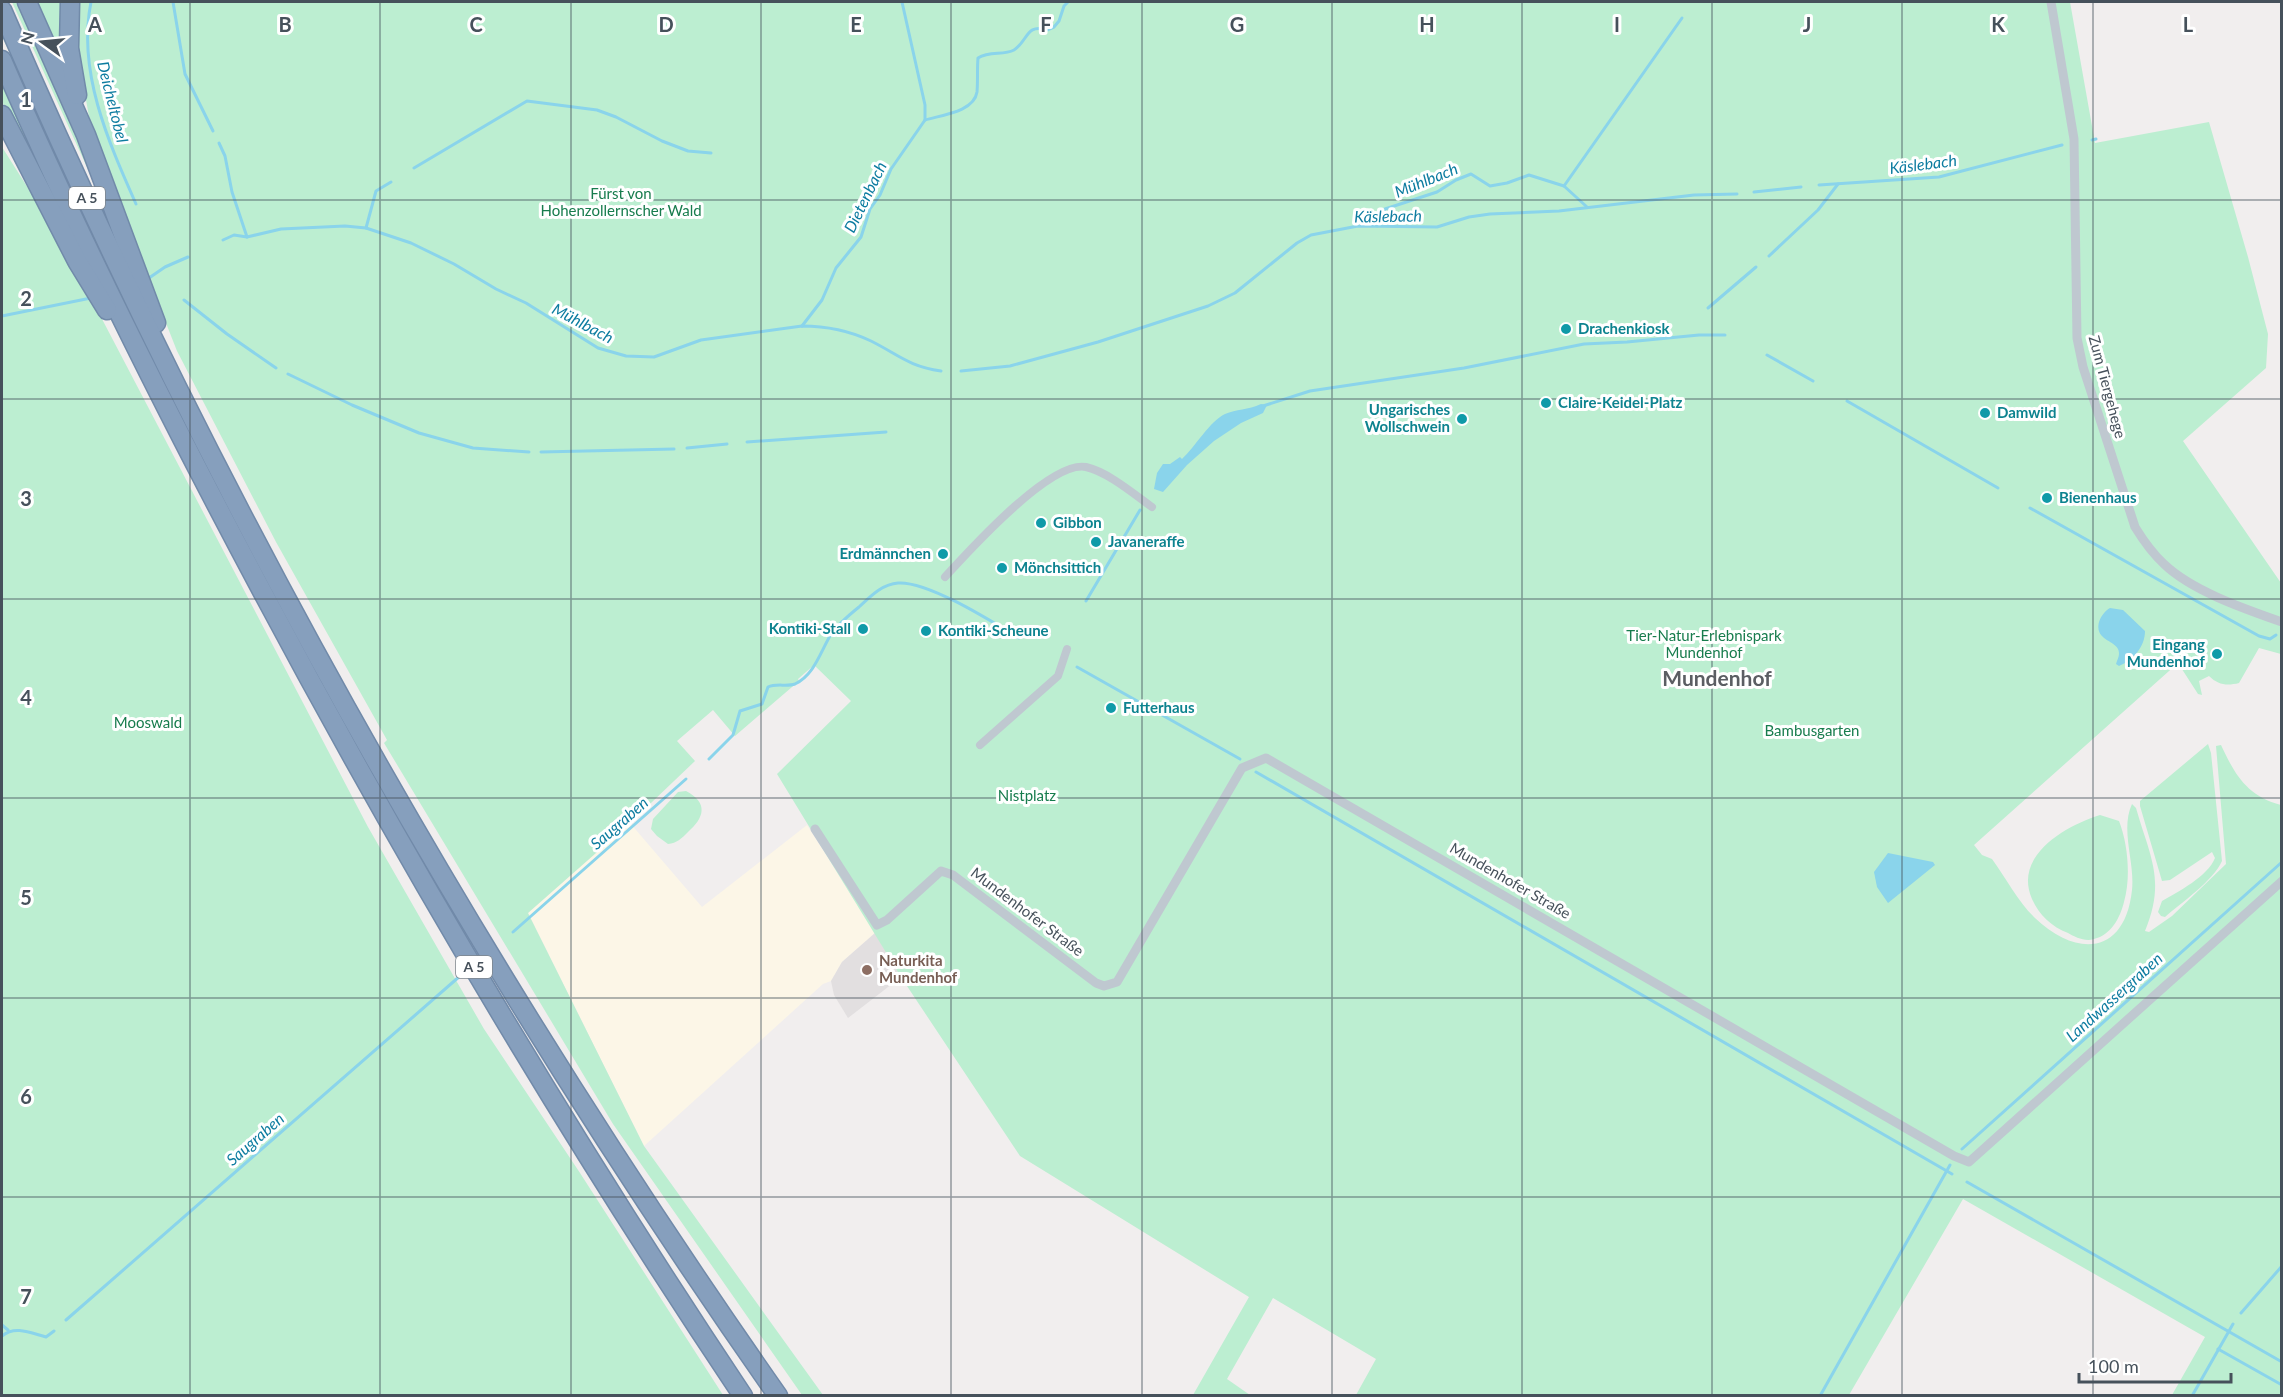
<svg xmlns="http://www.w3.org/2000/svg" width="2283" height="1397" viewBox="0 0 2283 1397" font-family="Lato,sans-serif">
	<rect width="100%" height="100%" fill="#f1eeee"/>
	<polygon fill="#fcf6e7" points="630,823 702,907 807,825 875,933 842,962 831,981 823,984 644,1146 528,913"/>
	<polygon fill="#e2dfe0" points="875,933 901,977 848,1018 834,995 831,981 842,962"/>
	<g fill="#bceed1">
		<polygon points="12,2 21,2 81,140 110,218"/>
		<polygon points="34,2 64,2 67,76"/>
		<path d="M77,2H2070L2095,143L2209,122L2248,257L2268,334L2266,368L2183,441L2281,583V654L2259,648L2239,683C2227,686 2218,685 2209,676L2199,681L2202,695L2198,694L2178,663L1974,845L1982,855L1992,859C2006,878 2018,902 2035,918C2077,958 2125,955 2132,890C2135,862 2120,830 2132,804L2136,808C2150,857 2166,880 2145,931L2149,932L2172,916L2226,864L2216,746L2221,745C2235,775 2247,796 2281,805V1395H2172L2205,1337L1963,1199L1849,1395H1356L1376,1359L1273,1298L1227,1379L1250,1395H1193L1249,1297L1020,1156L901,977L777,774L851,701L814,665L798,679L799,681L735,736L713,710L677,741L695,761L630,823L528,913L644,1146L823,1395H802L613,1124L384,743L387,740L276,542L177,351L138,252L90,122L76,45Z"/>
		<polygon points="2,20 150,341 144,345 72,193 2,36"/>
		<polygon points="2,84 74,240 29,160 2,101"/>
		<polygon points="2,147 40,207 91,298 368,827 484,1029 580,1173 723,1395 2,1395"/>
		<path d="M2208,744L2211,753L2222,861C2214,880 2181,903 2165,917L2161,916L2158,912L2162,901C2178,892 2208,876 2215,858L2212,852L2170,880L2162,881L2140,806V801Z"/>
		<path d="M686,791C709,803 704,818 688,832C681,839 677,843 668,844L657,836L651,829L653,819L678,792Z"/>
		<path d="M2100,815L2119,821C2128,844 2131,878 2124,902C2120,918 2111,935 2094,939C2085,942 2075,937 2068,933C2052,927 2039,915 2032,899C2013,856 2065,826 2100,815Z"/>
	</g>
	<g fill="#8ad4eb">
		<path d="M1261,404L1267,405L1263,413L1241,423L1214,441L1187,465L1163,492L1154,489L1157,473L1163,464H1170L1180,457L1182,459C1195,447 1210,421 1225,414C1236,409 1248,410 1261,404Z"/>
		<path d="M2110,608L2123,610L2145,631C2145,647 2133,660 2119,666L2116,664C2117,660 2119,657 2119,654C2120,645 2108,642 2103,637C2093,628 2101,613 2110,608Z"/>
		<polygon points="1888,853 1933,862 1935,865 1888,903 1877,887 1874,872"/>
	</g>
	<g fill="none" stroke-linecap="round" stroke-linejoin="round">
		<g stroke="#8ad4eb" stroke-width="3">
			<path d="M91,2C77,71 108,141 136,204"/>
			<polyline points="173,2 185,74 213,131"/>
			<path d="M925,120C941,115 974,112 977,92C978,81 977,69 978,58C990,50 1003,56 1014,50C1028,41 1026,23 1047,30L1054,27L1059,21L1064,6L1068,2"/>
			<polyline points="2092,140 2096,139"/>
			<polyline points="219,143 225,156 232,192 247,237"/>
			<polyline points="414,168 527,101 597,110 616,117 662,141 688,151 711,153"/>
			<polyline points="1819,185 1939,177 2062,145"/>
			<polyline points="1564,186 1682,18"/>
			<polyline points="1754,192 1801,187"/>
			<polyline points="1377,226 1385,209 1437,192 1456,180 1471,174 1490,186 1507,183 1529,175 1564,186 1587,207"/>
			<polyline points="366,228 376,191 391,182"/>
			<path d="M223,240L234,235L247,237L281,229L345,226L366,228L411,243L454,264L496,289L526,303L598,348L626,356L654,357L701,340L802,326C825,326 850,331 871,341C899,355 908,366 941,371"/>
			<polyline points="1769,256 1818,210 1838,184"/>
			<polyline points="149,278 165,267 188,257"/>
			<polyline points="184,300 227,334 276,368"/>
			<polyline points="1708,308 1756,267"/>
			<polyline points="2,316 91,298"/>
			<polyline points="802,326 822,300 836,268 861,237 870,209 880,195 891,169 925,120 925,105 902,2"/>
			<polyline points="1767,355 1813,381"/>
			<polyline points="961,371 1010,366 1098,342 1208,306 1235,293 1297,243 1311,235 1358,226 1437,227 1469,217 1490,214 1559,211 1694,195 1737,194"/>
			<polyline points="288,374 352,405 419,433 473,448 529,452"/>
			<polyline points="1847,401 1998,488"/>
			<polyline points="1263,406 1310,391 1464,368 1584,344 1627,342 1699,335 1725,335"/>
			<polyline points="747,442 886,432"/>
			<polyline points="687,448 727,444"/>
			<polyline points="541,452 674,449"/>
			<polyline points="2030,508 2259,636 2270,639 2276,635"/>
			<polyline points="1086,601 1140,510"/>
			<polyline points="1077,667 1240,759"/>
			<path d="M709,759L733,735L740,711L762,704L768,687C776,683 787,687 795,684C814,675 820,653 830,636C837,625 849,615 859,607C870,597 882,584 898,583C928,581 991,621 1019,638"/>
			<polyline points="1256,772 1952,1174"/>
			<polyline points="513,932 686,779"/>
			<polyline points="1962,1149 2282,862"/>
			<polyline points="1967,1182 2282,1362"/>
			<polyline points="2241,1313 2282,1266"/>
			<polyline points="66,1320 460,976"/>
			<polyline points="2,1325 8,1330"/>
			<path d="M2,1336C15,1325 31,1333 46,1337L54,1331"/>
			<polyline points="2218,1349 2282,1385"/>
			<polyline points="1820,1396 1950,1165"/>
			<polyline points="2192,1396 2233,1324"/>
		</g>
		<defs>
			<g id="motorway">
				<polyline points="27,2 86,135 156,323"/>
				<polyline points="70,2 69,48 77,95"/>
				<path d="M2,10C212,497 474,962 778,1396"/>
				<path d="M2,60C80,241 169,417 262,591C409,867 569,1136 743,1396"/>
				<polyline points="2,115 77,261 107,310"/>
			</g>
		</defs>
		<use href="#motorway" stroke="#718aa9" stroke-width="21"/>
		<g stroke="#bfc8d0" stroke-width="8">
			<path d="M945,577C968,552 1050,460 1086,467C1108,472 1134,494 1152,507"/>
			<polyline points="980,745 1058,676 1067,649"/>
		</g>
		<g stroke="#bfc8d0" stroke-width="9">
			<path d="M2051,2L2074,139L2077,338L2083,367L2135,527C2143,540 2152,553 2164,564C2192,591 2245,609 2282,622"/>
			<polyline points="815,829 877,925 887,920 941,871 953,875 1096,983 1104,986 1117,982 1242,768 1266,758 1954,1156 1969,1162 2282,881"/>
		</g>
		<use href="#motorway" stroke="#869fbd" stroke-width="18"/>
	</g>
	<path fill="none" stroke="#46515b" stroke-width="1.5" stroke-opacity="0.55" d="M190,2V1396M380,2V1396M571,2V1396M761,2V1396M951,2V1396M1142,2V1396M1332,2V1396M1522,2V1396M1712,2V1396M1902,2V1396M2093,2V1396M2,200H2282M2,399H2282M2,599H2282M2,798H2282M2,998H2282M2,1197H2282"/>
	<g fill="#0f9aa8" stroke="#fff" stroke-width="2">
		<circle cx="1566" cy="329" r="6"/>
		<circle cx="1546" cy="403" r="6"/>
		<circle cx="1985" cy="413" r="6"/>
		<circle cx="1462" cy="419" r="6"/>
		<circle cx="2047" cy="498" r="6"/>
		<circle cx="1041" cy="523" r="6"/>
		<circle cx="1096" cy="542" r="6"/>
		<circle cx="943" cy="554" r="6"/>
		<circle cx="1002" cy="568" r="6"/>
		<circle cx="863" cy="629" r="6"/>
		<circle cx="926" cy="631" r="6"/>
		<circle cx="2217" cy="654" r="6"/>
		<circle cx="1111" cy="708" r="6"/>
	</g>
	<circle fill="#8d6e63" stroke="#fff" stroke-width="2" cx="867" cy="970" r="6"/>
	<g text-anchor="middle" stroke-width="6" stroke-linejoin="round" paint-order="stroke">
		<g fill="#fff" stroke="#7e858c" stroke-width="1.5">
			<rect x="69" y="187" width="36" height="22" rx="4.5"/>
			<rect x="456" y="956" width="36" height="22" rx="4.5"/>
		</g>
		<g font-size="14" font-weight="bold" fill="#46515b">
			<text x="87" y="203">A 5</text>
			<text x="474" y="972">A 5</text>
		</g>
		<g font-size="15" fill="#177c4d" stroke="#fff">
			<text x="621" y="199">Fürst von<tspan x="621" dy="17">Hohenzollernscher Wald</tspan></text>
			<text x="1704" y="641">Tier-Natur-Erlebnispark<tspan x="1704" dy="17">Mundenhof</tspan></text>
			<text x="148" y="728">Mooswald</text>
			<text x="1812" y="736">Bambusgarten</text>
			<text x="1027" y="801">Nistplatz</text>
		</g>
		<g font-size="15" font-weight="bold" fill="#0d838f" stroke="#fff" text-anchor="start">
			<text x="1578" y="334">Drachenkiosk</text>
			<text x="1558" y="408">Claire-Keidel-Platz</text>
			<text x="1450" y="415" text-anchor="end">Ungarisches<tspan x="1450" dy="17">Wollschwein</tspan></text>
			<text x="1997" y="418">Damwild</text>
			<text x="2059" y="503">Bienenhaus</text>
			<text x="1053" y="528">Gibbon</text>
			<text x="1108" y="547">Javaneraffe</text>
			<text x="931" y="559" text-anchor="end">Erdmännchen</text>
			<text x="1014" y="573">Mönchsittich</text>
			<text x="851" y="634" text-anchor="end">Kontiki-Stall</text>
			<text x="938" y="636">Kontiki-Scheune</text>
			<text x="2205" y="650" text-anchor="end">Eingang<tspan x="2205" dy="17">Mundenhof</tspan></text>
			<text x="1123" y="713">Futterhaus</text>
		</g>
		<g font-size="15" fill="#46515b" stroke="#fff">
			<text transform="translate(2107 387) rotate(75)" y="5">Zum Tiergehege</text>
			<text transform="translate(1510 881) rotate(30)" y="5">Mundenhofer Straße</text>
			<text transform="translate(1027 912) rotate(37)" y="5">Mundenhofer Straße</text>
		</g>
		<g font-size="15" font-weight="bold" fill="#785e54" stroke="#fff" text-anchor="start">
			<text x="879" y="966">Naturkita<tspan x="879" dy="17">Mundenhof</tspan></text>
		</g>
		<g font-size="16" font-style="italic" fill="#0d7ca0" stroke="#fff">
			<text transform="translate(113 102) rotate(76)" y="6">Deicheltobel</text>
			<text transform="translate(1923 164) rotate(-7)" y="6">Käslebach</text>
			<text transform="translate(1426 180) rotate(-22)" y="6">Mühlbach</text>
			<text transform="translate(865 197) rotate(-64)" y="6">Dietenbach</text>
			<text transform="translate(1388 216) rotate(-1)" y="6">Käslebach</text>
			<text transform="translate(583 323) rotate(28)" y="6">Mühlbach</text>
			<text transform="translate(619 823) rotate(-41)" y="6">Saugraben</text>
			<text transform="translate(2114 997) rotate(-42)" y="6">Landwassergraben</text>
			<text transform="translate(255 1139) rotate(-41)" y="6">Saugraben</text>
		</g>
		<g font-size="21" font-weight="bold" fill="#5b5e63" stroke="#fff">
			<text x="1717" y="686">Mundenhof</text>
		</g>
	</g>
	<g font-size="20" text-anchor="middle" font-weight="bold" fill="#46515b" stroke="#fff" stroke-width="6" stroke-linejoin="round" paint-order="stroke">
		<text x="95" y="32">A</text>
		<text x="285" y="32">B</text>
		<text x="476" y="32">C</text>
		<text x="666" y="32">D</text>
		<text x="856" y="32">E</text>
		<text x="1046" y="32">F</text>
		<text x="1237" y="32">G</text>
		<text x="1427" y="32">H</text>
		<text x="1617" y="32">I</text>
		<text x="1807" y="32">J</text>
		<text x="1998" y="32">K</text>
		<text x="2188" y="32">L</text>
		<text x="26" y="107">1</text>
		<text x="26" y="306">2</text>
		<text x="26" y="506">3</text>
		<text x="26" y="705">4</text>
		<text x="26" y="905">5</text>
		<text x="26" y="1104">6</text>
		<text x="26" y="1304">7</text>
	</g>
	<rect width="2283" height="1397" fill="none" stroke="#46515b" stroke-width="6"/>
	<g transform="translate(42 42) rotate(285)" stroke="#ffffff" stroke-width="4.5" paint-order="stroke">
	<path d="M0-4.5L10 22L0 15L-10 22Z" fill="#46515b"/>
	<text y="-9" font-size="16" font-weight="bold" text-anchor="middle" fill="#46515b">N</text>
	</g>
	<path d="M2079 1373v9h152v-9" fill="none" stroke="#46515b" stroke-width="3"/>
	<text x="2088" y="1373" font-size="18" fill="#46515b" stroke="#ffffff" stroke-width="4.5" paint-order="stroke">100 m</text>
</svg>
